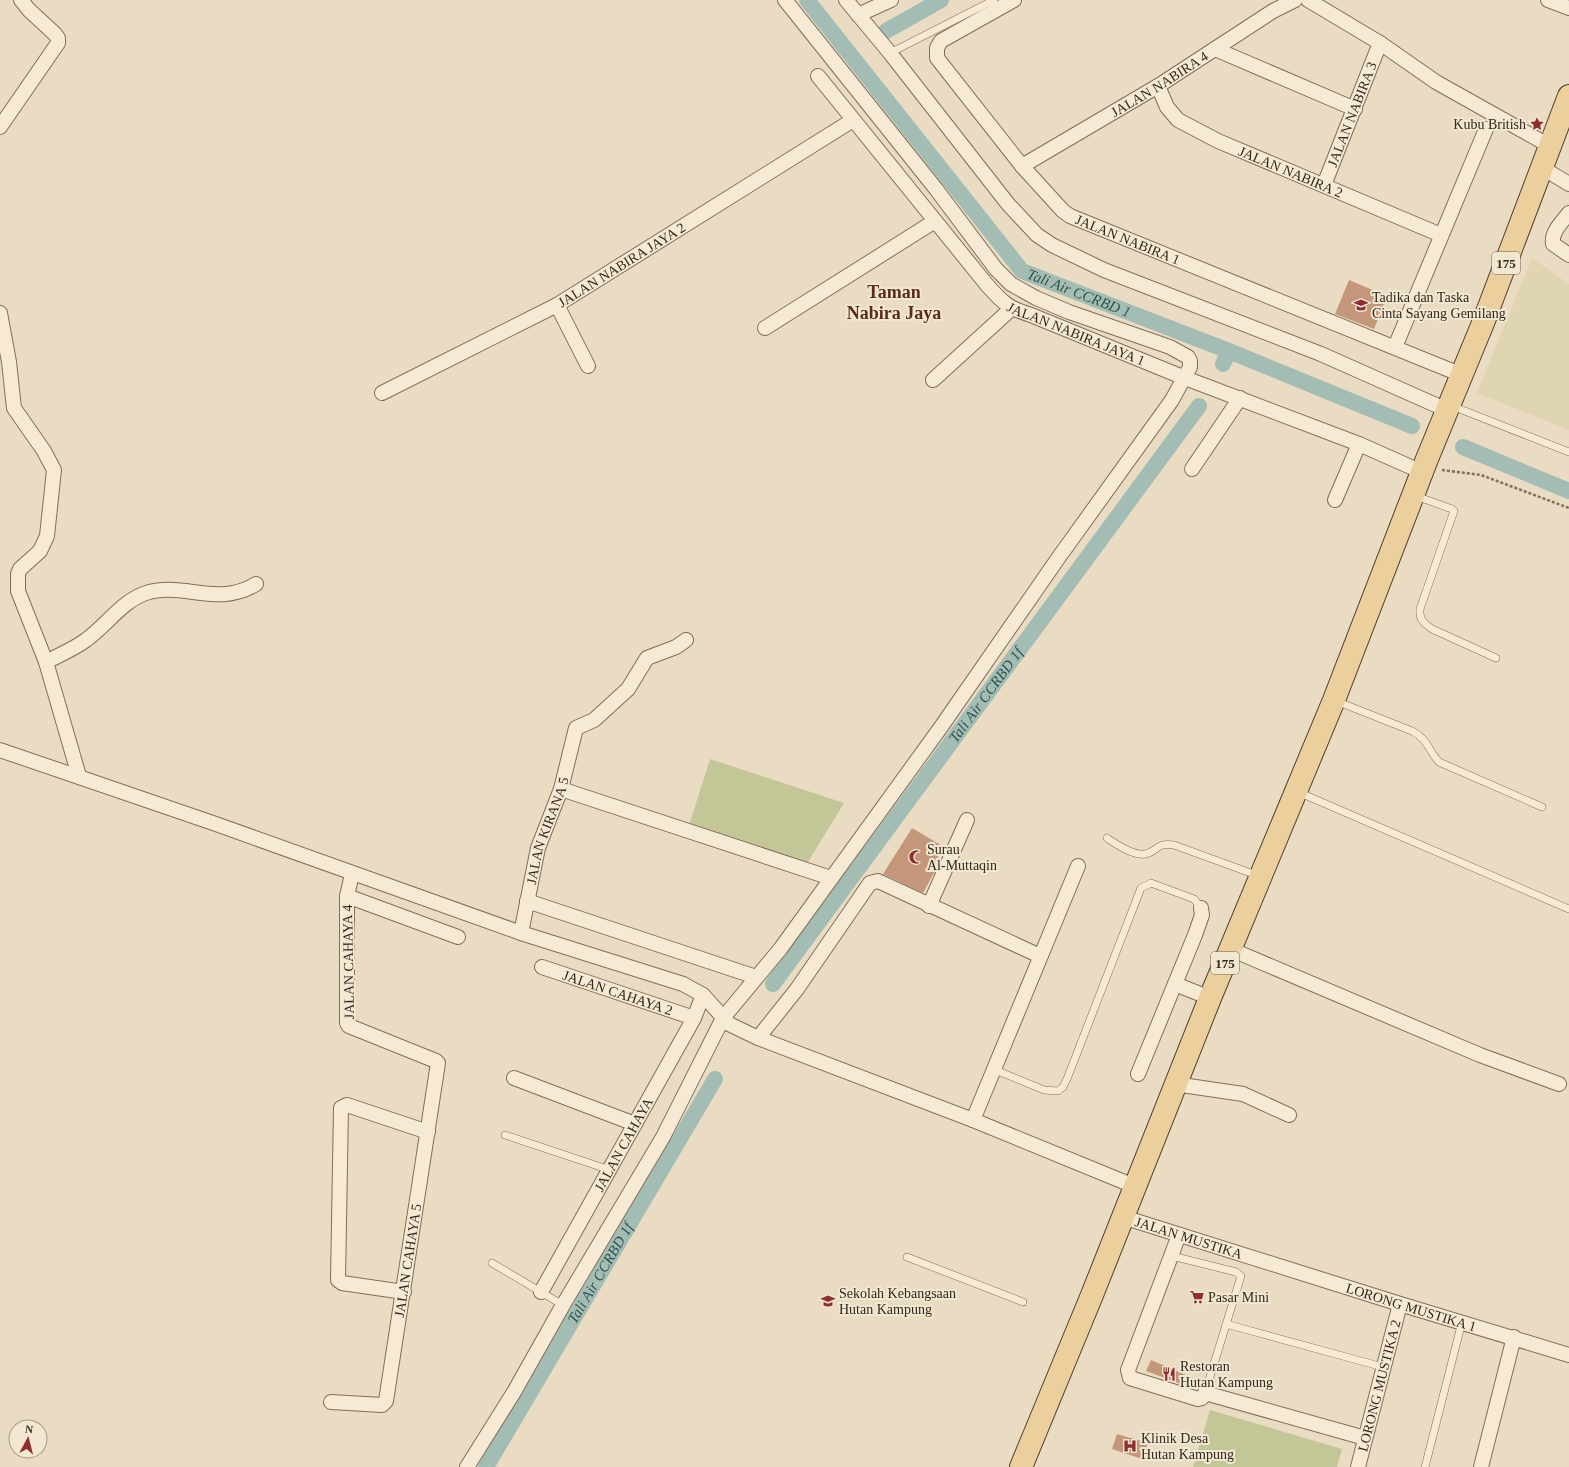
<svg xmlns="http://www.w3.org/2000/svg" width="1569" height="1467" viewBox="0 0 1569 1467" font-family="Georgia,serif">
	<rect width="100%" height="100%" fill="#eadcc2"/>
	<polygon fill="#dfd5b0" points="1532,258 1569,284 1569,430 1477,393"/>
	<g fill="#c3c797">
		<polygon points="710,759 844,803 805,867 688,829"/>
		<polygon points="1210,1410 1342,1449 1337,1467 1193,1467"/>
	</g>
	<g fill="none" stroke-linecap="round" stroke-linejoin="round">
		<g stroke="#a4bdb4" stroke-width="16">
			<path id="s1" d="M807,0L1022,271L1229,351L1412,426"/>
			<polyline points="886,31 941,0"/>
			<polyline points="1223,364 1229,351"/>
			<polyline points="1463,447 1569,491"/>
			<path id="s2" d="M773,984L1199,406"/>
			<path id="s3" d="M486,1467L715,1079"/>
		</g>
	</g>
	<g fill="#c5977a">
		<polygon points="1349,280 1387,296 1374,329 1335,314"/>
		<polygon points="912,828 944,847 932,867 936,869 923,893 883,874"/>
		<polygon points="1151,1360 1193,1378 1189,1387 1146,1371"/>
		<polygon points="1117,1434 1148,1443 1142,1459 1112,1449"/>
	</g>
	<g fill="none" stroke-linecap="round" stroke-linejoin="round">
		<defs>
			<g id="service">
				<polyline points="890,53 994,0"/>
				<polyline points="1452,406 1569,452"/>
				<path d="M1416,496L1452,509L1454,511L1420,609C1419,620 1424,623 1432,629L1496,658"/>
				<path d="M1336,701L1412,731C1428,739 1428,750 1439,762L1542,807"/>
				<polyline points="1298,792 1569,909"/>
				<path d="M1107,838C1116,844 1133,856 1145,854C1157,852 1156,842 1174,845L1259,876"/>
				<polyline points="993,1069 1044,1090 1058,1091 1063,1087 1067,1079 1141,888 1151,883 1194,899 1201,908"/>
				<polyline points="505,1135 610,1170"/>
				<polyline points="1172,1256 1236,1272 1241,1276 1205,1393"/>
				<polyline points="907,1257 1023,1302"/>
				<polyline points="492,1263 563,1305"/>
				<polyline points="1226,1324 1383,1367"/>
				<polyline points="1425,1467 1462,1322"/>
			</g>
			<g id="minor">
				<polyline points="846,0 890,53 1008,204 1037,235 1052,245 1104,270 1321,354 1447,410"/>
				<path id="s4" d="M1014,0L941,41L937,48V58L1022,166L1063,211L1070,216L1462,375"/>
				<polyline points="1308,0 1380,43 1436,82 1550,146"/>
				<polyline points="1548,0 1569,8"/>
				<polyline points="858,15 891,0"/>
				<polyline points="1215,49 1355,109"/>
				<path id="s5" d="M818,76L987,285C1003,303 1008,308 1031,315L1185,378L1359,444L1422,472"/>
				<path id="s6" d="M1158,86L1167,107L1178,120L1218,141L1441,235"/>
				<polyline points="0,127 58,43 58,38 55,34 29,10 21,0"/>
				<path id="s7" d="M1022,166L1158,86L1273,11L1295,0"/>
				<polyline points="1541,167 1569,184"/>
				<path id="s8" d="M1324,185L1380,43"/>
				<path d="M1569,213C1562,222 1551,232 1553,244L1569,255"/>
				<polyline points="557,305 588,366"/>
				<polyline points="0,313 9,362 14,408 44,451 54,470 47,536 40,551 20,569 18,574 18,591 46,662 79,776"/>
				<polyline points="765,328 935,221"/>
				<polyline points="1395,347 1486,129"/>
				<polyline points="933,380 1011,309"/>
				<path id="s9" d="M382,393L557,305L853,120"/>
				<polyline points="1192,469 1240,398"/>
				<polyline points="1335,500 1359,444"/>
				<path d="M46,662C59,655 74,649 86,640C106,626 122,601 146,593C183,581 217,608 256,584"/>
				<polyline points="0,750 213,823 521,933 683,984 703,995 729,1024 758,1038 973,1120 1134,1186"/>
				<polyline points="561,789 831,878"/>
				<polyline points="347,896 458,937"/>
				<polyline points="527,901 756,977"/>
				<polyline points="929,906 967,820"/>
				<path id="s10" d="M521,933L538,848L561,789L576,728L594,720L628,689L647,658L676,647L686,640"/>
				<polyline points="1230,949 1480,1055 1559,1084"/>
				<path id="s11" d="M542,967L694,1018"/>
				<polyline points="1175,984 1210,998"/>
				<polyline points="758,1038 797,989 870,883 878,881 1040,956"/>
				<polyline points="1138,1074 1195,935 1202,915 1201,908"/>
				<polyline points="514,1078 635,1124"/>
				<polyline points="1175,1084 1243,1094 1289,1115"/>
				<polyline points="973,1120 1078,866"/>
				<path id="s12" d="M1123,1217L1400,1304L1569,1355"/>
				<polyline points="1179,1235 1128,1370 1130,1378 1198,1399 1202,1398 1205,1393 1365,1438"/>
				<polyline points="404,1292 342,1283 338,1280 341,1108 347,1105 428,1132"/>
				<path id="s13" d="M541,1292L694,1018L703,995"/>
				<path id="s14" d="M331,1402L382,1405L386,1401L438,1063L436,1061L349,1026L347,1023V896L352,874"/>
				<polyline points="467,1467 514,1392 563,1305 663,1137 723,1018 781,948 941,727 1059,557 1172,400 1190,367 1190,361 1188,357 1170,347 1069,312 1036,298 1011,284 996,269 936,189 785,0"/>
				<path id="s15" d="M1358,1467L1400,1304"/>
				<polyline points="1481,1467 1514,1337"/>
			</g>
			<polyline id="primary" points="1021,1467 1092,1295 1210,998 1334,700 1427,459 1483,323 1569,96"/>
		</defs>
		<use href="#service" stroke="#826e5a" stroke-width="8"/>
		<use href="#minor" stroke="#826e5a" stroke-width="16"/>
		<use href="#primary" stroke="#503d2f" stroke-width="24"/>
		<polyline stroke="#826e5a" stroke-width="2.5" stroke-dasharray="3 2" stroke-linecap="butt" points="1442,470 1481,475 1569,508"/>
		<use href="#service" stroke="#f6ead4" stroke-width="7"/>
		<use href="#minor" stroke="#f6ead4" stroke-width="14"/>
		<use href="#primary" stroke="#ebcf9c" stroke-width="22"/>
	</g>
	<defs>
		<symbol id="sight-bare" viewBox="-9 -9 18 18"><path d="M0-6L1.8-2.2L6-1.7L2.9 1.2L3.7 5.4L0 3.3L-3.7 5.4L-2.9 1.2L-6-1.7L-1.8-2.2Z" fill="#8c2f33" stroke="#f2e7d0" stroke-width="2.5" paint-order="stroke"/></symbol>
		<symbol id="school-bare" viewBox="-9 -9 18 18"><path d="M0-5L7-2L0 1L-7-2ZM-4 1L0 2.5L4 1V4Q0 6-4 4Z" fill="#8c2f33" stroke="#f2e7d0" stroke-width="2.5" paint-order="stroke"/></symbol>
		<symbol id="mosque-bare" viewBox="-9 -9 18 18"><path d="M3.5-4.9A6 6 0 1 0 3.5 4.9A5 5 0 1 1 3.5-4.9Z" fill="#8c2f33" stroke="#f2e7d0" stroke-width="2.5" paint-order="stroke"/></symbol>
		<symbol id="supermarket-bare" viewBox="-9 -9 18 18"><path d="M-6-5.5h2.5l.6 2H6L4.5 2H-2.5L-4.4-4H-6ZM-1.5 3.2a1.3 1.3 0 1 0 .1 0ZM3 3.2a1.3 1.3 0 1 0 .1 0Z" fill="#8c2f33" stroke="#f2e7d0" stroke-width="2.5" paint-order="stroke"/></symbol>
		<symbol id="restaurant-bare" viewBox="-9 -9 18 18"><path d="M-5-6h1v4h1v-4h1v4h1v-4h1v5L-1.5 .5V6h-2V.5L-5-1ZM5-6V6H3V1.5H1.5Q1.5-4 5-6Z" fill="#8c2f33" stroke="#f2e7d0" stroke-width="2.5" paint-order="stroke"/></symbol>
		<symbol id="hospital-bare" viewBox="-9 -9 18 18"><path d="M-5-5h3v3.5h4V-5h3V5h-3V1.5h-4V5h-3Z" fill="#8c2f33" stroke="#f2e7d0" stroke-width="2.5" paint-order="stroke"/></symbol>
	</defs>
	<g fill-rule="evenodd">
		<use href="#sight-bare" x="1527" y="114" width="20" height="20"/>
		<use href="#school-bare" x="1351" y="295" width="20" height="20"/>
		<use href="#mosque-bare" x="906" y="847" width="20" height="20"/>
		<use href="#supermarket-bare" x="1187" y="1287" width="20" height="20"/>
		<use href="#school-bare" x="818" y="1291" width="20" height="20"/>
		<use href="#restaurant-bare" x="1159" y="1364" width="20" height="20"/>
		<use href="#hospital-bare" x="1120" y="1436" width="20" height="20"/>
	</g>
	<g text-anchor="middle" stroke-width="4" stroke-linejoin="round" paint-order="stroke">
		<g fill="#f2e7d0" stroke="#6c6153" stroke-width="1">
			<rect x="1492" y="252" width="28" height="22" rx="3"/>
			<rect x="1211" y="952" width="28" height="22" rx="3"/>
		</g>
		<g font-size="13" font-weight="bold" fill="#33271e">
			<text x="1506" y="268">175</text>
			<text x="1225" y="968">175</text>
		</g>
		<g font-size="14" fill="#33271e" stroke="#f2e7d0">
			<text dy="5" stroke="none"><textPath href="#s7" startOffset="160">JALAN NABIRA 4</textPath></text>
			<text dy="5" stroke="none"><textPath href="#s8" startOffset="76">JALAN NABIRA 3</textPath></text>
			<text dy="5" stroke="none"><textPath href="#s6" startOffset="164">JALAN NABIRA 2</textPath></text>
			<text dy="5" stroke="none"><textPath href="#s4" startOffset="371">JALAN NABIRA 1</textPath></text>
			<text dy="5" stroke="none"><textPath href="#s9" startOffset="272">JALAN NABIRA JAYA 2</textPath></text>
			<text dy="5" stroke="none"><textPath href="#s5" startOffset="372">JALAN NABIRA JAYA 1</textPath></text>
			<text dy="5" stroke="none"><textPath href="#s10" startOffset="106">JALAN KIRANA 5</textPath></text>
			<text transform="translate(348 962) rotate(-91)" y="5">JALAN CAHAYA 4</text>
			<text dy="5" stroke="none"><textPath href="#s11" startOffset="80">JALAN CAHAYA 2</textPath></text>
			<text dy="5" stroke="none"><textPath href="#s13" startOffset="169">JALAN CAHAYA</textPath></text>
			<text dy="5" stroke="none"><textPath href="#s12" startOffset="69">JALAN MUSTIKA</textPath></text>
			<text dy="5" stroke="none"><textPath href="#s14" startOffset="199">JALAN CAHAYA 5</textPath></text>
			<text dy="5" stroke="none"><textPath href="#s12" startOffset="302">LORONG MUSTIKA 1</textPath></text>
			<text dy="5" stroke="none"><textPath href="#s15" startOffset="84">LORONG MUSTIKA 2</textPath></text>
		</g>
		<g font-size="14" fill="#33271e" stroke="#f2e7d0" text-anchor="start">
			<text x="1526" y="129" text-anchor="end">Kubu British</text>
			<text x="1372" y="302">Tadika dan Taska<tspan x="1372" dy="16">Cinta Sayang Gemilang</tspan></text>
			<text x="927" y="854">Surau<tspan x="927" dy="16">Al-Muttaqin</tspan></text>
			<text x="839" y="1298">Sekolah Kebangsaan<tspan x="839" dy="16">Hutan Kampung</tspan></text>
			<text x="1208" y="1302">Pasar Mini</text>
			<text x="1180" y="1371">Restoran<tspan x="1180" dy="16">Hutan Kampung</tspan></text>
			<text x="1141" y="1443">Klinik Desa<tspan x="1141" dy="16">Hutan Kampung</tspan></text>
		</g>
		<g font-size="15" font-style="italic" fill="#2e524e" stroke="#f2e7d0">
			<text dy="5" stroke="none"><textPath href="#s1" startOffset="407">Tali Air CCRBD 1</textPath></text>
			<text dy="5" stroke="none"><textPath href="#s2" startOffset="359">Tali Air CCRBD 1f</textPath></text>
			<text dy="5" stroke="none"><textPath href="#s3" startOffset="225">Tali Air CCRBD 1f</textPath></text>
		</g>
		<g font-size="18" font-weight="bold" fill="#5c2b20" stroke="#f2e7d0">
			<text x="894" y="298">Taman<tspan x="894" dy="21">Nabira Jaya</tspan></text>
		</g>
	</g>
	<g transform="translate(28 1439) rotate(7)"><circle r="19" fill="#f2e7d0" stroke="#a69a89"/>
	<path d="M0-3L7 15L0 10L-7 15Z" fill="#8c2f33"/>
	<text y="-6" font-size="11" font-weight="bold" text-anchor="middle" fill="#33271e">N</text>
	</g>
</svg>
